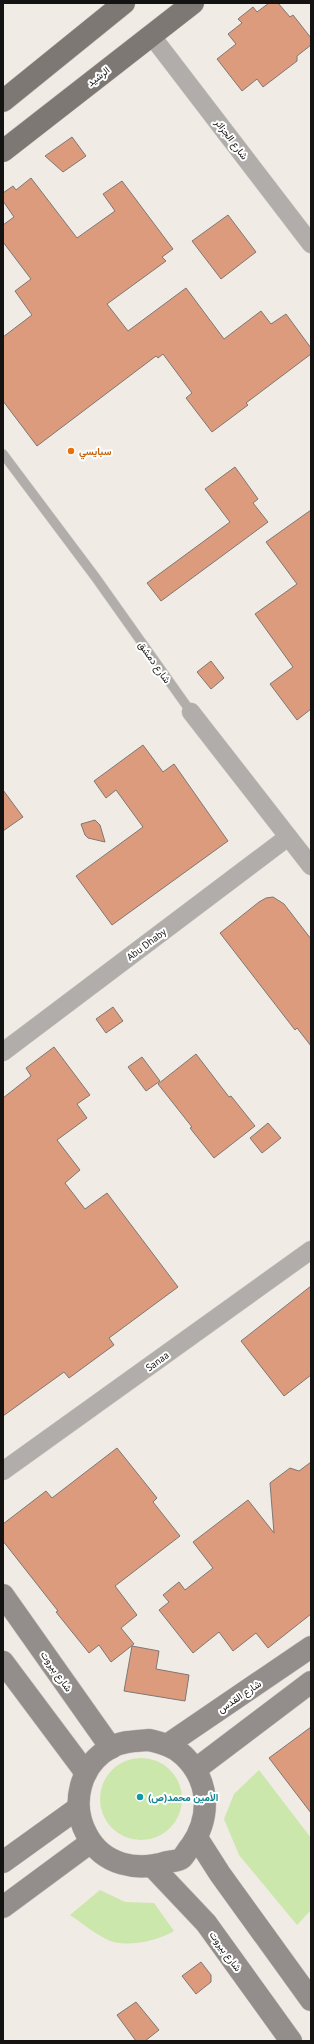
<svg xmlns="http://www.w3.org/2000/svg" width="314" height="2044" viewBox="0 0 314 2044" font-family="'PT Sans',Vazirmatn,sans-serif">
	<rect width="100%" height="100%" fill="#f0ebe4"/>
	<g fill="#cbe7ac">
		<circle cx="141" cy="1799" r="41"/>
		<polygon points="259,1770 311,1838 311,1910 297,1925 239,1855 224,1819 234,1794"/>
		<path d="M100,1890L125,1902L154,1903L174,1931C158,1941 123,1949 106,1939C94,1933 82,1923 70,1915Z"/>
	</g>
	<g fill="#dd9b7d" stroke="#7f7774">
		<polygon points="269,3 278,3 290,17 293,15 311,38 311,45 297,56 297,61 263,87 257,79 242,91 217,59 236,44 228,34 242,23 238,19 253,7 257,12"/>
		<polygon points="72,137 86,156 63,172 45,156"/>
		<polygon points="31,178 77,238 115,211 103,194 122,181 173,249 162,257 166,261 107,304 128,331 186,288 224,339 261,311 271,324 286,314 311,348 311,354 246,403 248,405 212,432 186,398 192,393 163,354 158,358 156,356 37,446 3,401 3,337 32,315 15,291 31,279 3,242 3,225 14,217 3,201 3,193 13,186 16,190"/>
		<polygon points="228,215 256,252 221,279 192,241"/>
		<polygon points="235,467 258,499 253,503 268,522 161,601 147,583 230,522 205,489"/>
		<polygon points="311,510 311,709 297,720 270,684 293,667 255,614 297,584 266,542"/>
		<polygon points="211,661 224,678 211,689 197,672"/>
		<polygon points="143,745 163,772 174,764 228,841 112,925 76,876 143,827 116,790 106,798 94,781"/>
		<polygon points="3,790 23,817 3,831"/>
		<polygon points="95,820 100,825 105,842 88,838 85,835 81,824"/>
		<polygon points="273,897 284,904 311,939 311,1046 297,1028 295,1030 220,933 259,902 266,898"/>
		<polygon points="113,1007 123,1021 106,1033 96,1019"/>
		<polygon points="54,1047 90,1095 77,1104 87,1118 57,1140 80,1170 65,1183 85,1209 107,1193 178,1287 109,1338 114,1345 69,1378 64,1372 3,1416 3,1098 31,1076 26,1068"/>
		<polygon points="196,1054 229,1097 231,1096 255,1126 214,1158 190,1128 192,1127 158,1084"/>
		<polygon points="142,1057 160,1081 146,1091 128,1067"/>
		<polygon points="268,1123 281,1138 262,1153 250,1138"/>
		<polygon points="311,1286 311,1375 284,1396 241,1341"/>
		<polygon points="117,1448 157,1498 153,1502 180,1536 115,1586 137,1615 121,1628 134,1644 111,1662 99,1645 89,1653 56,1612 58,1611 3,1541 3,1524 46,1491 52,1498"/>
		<polygon points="311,1462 311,1614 268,1648 256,1633 233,1651 219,1632 193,1653 159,1610 169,1602 163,1595 179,1582 185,1590 213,1568 193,1542 248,1500 274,1533 270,1483 290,1468 299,1471"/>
		<polygon points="132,1646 159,1651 156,1669 189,1675 185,1701 124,1691"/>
		<polygon points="311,1727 311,1813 269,1758"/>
		<polygon points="201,1962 211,1975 211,1982 196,1994 182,1976"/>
		<polygon points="136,2002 159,2030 145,2041 136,2041 117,2015"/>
	</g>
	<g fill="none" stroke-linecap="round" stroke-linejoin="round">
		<defs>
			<polyline id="service" points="3,454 96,578 191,712"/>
			<g id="minor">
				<polyline points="151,35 311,244"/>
				<polyline points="191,712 311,866"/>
				<polyline points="3,1052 288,837"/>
				<polyline points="3,1471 311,1250"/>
			</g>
			<g id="secondary">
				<polyline points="3,1595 111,1748"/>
				<polyline points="3,1662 86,1773"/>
				<path d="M149,1740C161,1743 174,1746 184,1756C210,1781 211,1817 191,1846C188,1849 185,1855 182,1858C179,1861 172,1861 167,1862C137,1872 103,1865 87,1835C70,1804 80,1765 110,1748C122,1741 136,1741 149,1740Z"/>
				<polyline points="167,1745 311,1647"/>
				<polyline points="196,1769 311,1682"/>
				<polyline points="197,1838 220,1874 311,2000"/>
				<polyline points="3,1862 78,1808"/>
				<polyline points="153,1867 206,1923 291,2041"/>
				<polyline points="3,1907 91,1842"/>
			</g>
			<g id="primary">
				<polyline points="3,101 124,3"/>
				<polyline points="3,151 193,3"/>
			</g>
		</defs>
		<use href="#service" stroke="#cdc8c2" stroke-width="10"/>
		<use href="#minor" stroke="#cdc8c2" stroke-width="19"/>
		<use href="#secondary" stroke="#cdc8c2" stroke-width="23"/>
		<use href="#primary" stroke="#cdc8c2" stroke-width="23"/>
		<use href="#service" stroke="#b0adaa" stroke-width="9"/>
		<use href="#minor" stroke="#b0adaa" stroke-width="18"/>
		<use href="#secondary" stroke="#938e8b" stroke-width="22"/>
		<use href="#primary" stroke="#7e7874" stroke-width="22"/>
	</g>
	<circle fill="#e8710a" stroke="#fff" stroke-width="1.5" cx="71" cy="451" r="4"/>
	<circle fill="#0f9aa8" stroke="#fff" stroke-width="1.5" cx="140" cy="1797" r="4"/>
	<g text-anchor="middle" stroke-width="4" stroke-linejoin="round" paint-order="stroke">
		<g font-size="10" fill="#151311" stroke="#fff">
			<text transform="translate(98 76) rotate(-38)" y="4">الرشيد</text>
			<text transform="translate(232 139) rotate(53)" y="4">شارع الجزائر</text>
			<text transform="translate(155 662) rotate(55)" y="4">شارع دمشق</text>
			<text transform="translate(146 944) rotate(-37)" y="4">Abu Dhaby</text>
			<text transform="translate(157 1361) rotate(-36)" y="4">Sanaa</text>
			<text transform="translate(57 1671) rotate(55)" y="4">شارع بيروت</text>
			<text transform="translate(239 1696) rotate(-34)" y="4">شارع القدس</text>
			<text transform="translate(226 1951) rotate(54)" y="4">شارع بيروت</text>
		</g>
		<g font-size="10" font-weight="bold" fill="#c56008" stroke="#fff" text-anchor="start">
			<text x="79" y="455">سبايسي</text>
		</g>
		<g font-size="10" font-weight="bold" fill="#0d838f" stroke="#fff" text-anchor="start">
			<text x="148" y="1801">الأمين محمد(ص)</text>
		</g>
	</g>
	<rect width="314" height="2044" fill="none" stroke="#151311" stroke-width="8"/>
</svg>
